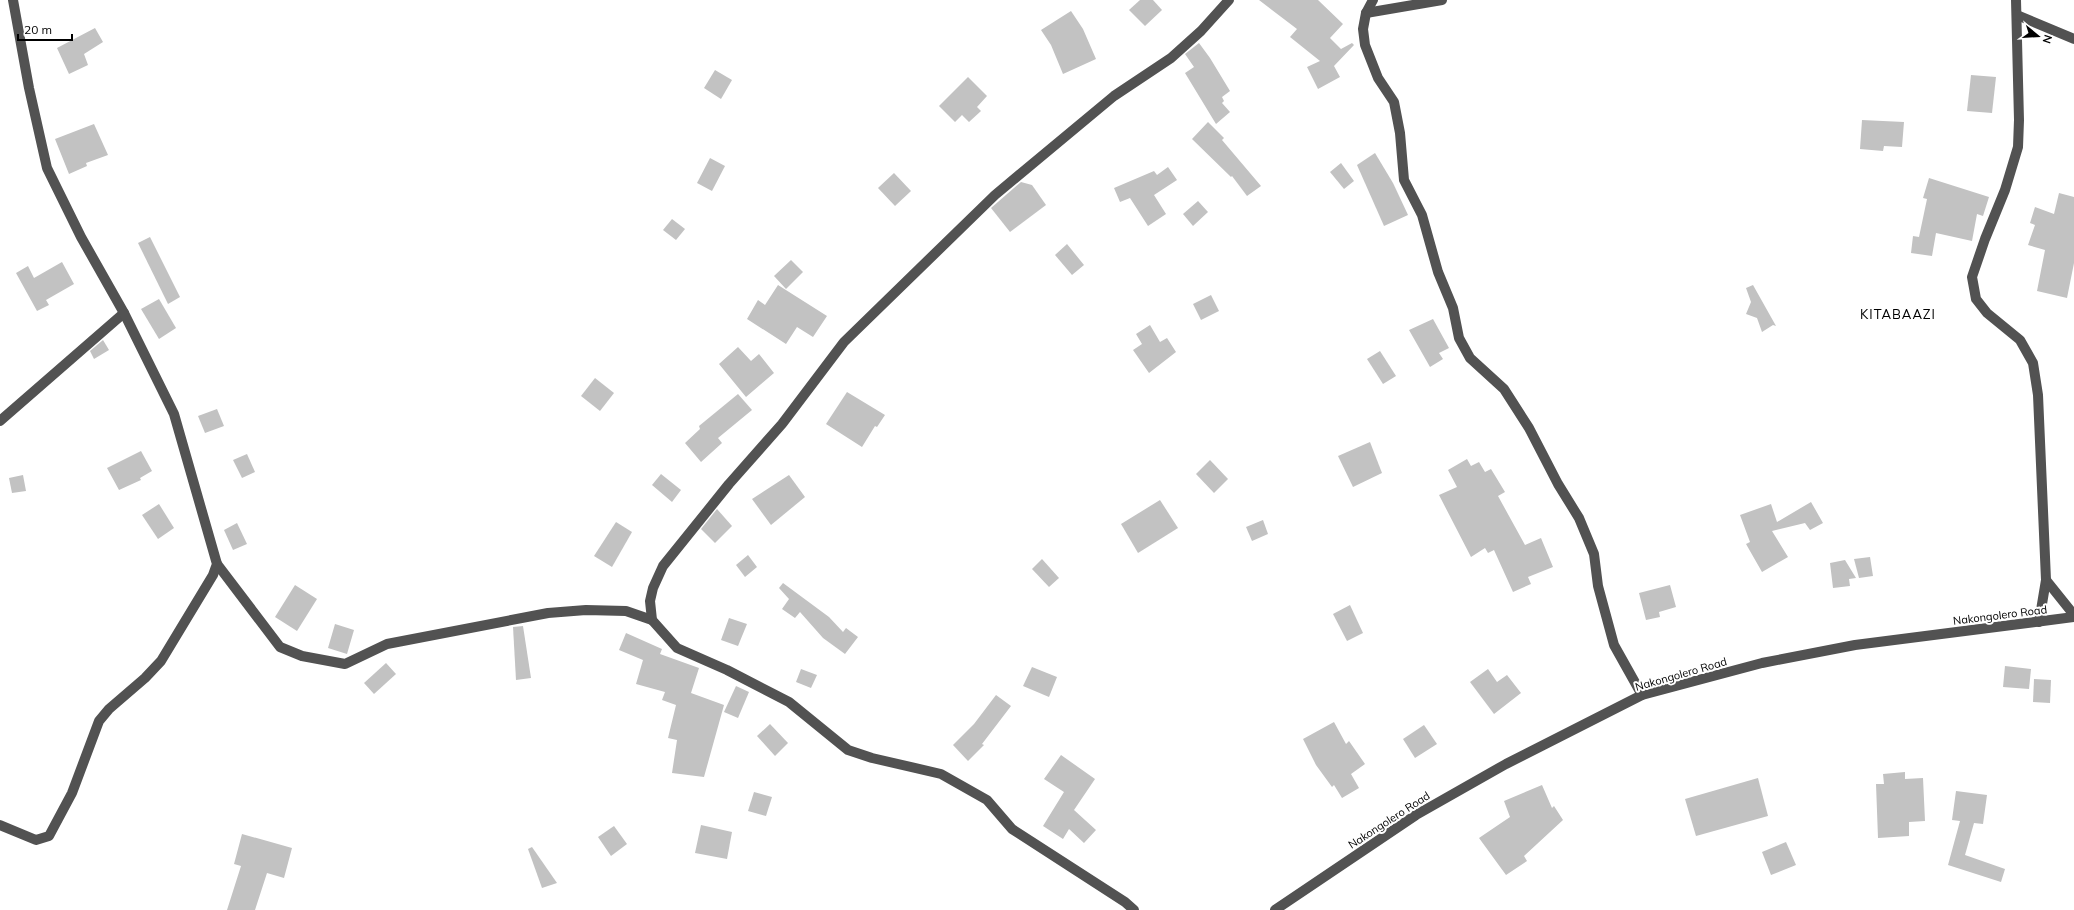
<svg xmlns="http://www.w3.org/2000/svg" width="2074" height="910" viewBox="0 0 2074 910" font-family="Mulish,sans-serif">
	<rect width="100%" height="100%" fill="#fff"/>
	<g fill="#c2c2c2">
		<polygon points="1140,0 1153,0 1162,10 1145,26 1129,10"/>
		<polygon points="1259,0 1318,0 1343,24 1330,38 1341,49 1352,43 1354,45 1334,66 1340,77 1318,89 1307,67 1320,61 1290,37 1297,29"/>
		<polygon points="1071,11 1083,29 1096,59 1063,74 1051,45 1041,30"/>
		<polygon points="95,28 103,42 84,54 88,65 69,74 57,48"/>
		<polygon points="1199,43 1210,58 1230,91 1222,97 1224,101 1222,103 1230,112 1216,124 1185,73 1194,67 1185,54"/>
		<polygon points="715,70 732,80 721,99 704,88"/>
		<polygon points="1971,75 1996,77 1992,113 1967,111"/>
		<polygon points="968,77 987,96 977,107 981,111 969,122 962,115 955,122 939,106"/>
		<polygon points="1862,120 1904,122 1902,147 1884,146 1883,151 1860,149"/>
		<polygon points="1208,122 1224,138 1222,140 1261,186 1247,196 1232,176 1231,177 1192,139"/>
		<polygon points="94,124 108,155 86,163 87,166 69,174 55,139"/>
		<polygon points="1375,153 1393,183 1408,215 1384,226 1357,165"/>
		<polygon points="710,158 725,166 712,191 697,183"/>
		<polygon points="1341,163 1354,181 1344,189 1330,172"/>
		<polygon points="1168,167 1177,180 1154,195 1166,214 1148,226 1130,198 1120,202 1114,188 1154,171 1157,175"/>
		<polygon points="894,173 911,191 895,206 878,188"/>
		<polygon points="1929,178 1989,197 1983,216 1977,214 1972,241 1936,233 1932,256 1911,253 1913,236 1919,237 1927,199 1923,198"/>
		<polygon points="1021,182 1032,185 1046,205 1010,232 991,208"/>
		<polygon points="2059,193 2074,197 2074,263 2067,298 2037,291 2045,250 2028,245 2035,225 2030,223 2035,207 2054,214"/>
		<polygon points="1198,201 1208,212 1193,226 1183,214"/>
		<polygon points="672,219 685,229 676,240 663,230"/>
		<polygon points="150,237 180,297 168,304 138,243"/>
		<polygon points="1067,244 1084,265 1072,275 1055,255"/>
		<polygon points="791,260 803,272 786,289 774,276"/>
		<polygon points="62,262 74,284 46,300 49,305 37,311 16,273 28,266 34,278"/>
		<polygon points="778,285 827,316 813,337 797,327 786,344 747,319 758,300 765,305"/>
		<polygon points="1753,285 1776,326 1773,325 1762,332 1757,318 1746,314 1751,302 1746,288"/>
		<polygon points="1211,295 1219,311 1201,320 1193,304"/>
		<polygon points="159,299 176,328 159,339 141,309"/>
		<polygon points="1433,319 1449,348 1439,353 1443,359 1430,367 1409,330"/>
		<polygon points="1150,325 1160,342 1167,338 1176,352 1149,373 1133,350 1142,344 1136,334"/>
		<polygon points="103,340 109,350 94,359 90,351"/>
		<polygon points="738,347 751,361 759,354 774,373 746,397 719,364"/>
		<polygon points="1380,351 1396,376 1383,384 1367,359"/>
		<polygon points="595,378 614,393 600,411 581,396"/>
		<polygon points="847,392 885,415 877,427 875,426 862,447 826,424"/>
		<polygon points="738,394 752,410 718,438 722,443 701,462 685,443 700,429 699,426"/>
		<polygon points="217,409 224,426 205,433 198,416"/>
		<polygon points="1370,442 1382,473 1353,487 1338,456"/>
		<polygon points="141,451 152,471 140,478 141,480 119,490 107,468"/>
		<polygon points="247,454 255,472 242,478 233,460"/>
		<polygon points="1467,459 1471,466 1479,462 1485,472 1491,469 1505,492 1498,496 1525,545 1541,538 1553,567 1528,577 1531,584 1513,592 1494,550 1488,553 1485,548 1471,557 1439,495 1457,487 1448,470"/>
		<polygon points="1210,460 1228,479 1214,493 1196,474"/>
		<polygon points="661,474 681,490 672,502 652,485"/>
		<polygon points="23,475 26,491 12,493 9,478"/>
		<polygon points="789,475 805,497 771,525 752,499"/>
		<polygon points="1160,500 1178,528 1138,553 1121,524"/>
		<polygon points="1811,502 1823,523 1810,530 1805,523 1772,531 1788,557 1762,572 1746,544 1750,542 1740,515 1771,504 1777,522"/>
		<polygon points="159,504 174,528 158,539 142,515"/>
		<polygon points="717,509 732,526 715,543 701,529"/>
		<polygon points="1263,520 1268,534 1252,541 1246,527"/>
		<polygon points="616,522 632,532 612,567 594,556"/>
		<polygon points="237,523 247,544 233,550 224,530"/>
		<polygon points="748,555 757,567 745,577 736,565"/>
		<polygon points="1870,557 1873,576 1859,578 1854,559"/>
		<polygon points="1042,559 1059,578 1049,587 1032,569"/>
		<polygon points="1845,560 1856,578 1849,579 1850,586 1833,588 1830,563"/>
		<polygon points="783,583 829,617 843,632 846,628 858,637 845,654 823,638 800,612 795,618 782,609 789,599 779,588"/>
		<polygon points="295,585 317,599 297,631 275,617"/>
		<polygon points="1670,585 1676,607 1659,612 1660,617 1646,620 1639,593"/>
		<polygon points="1350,605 1363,633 1347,641 1333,614"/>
		<polygon points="729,618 747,624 738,646 721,640"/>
		<polygon points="335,624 354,630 347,654 328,648"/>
		<polygon points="523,626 531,678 516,680 513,627"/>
		<polygon points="626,633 662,649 660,654 699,668 691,693 724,705 704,777 672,773 677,740 668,738 676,705 662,700 665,692 636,684 643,660 619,650"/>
		<polygon points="386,663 396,674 374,694 364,683"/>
		<polygon points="2005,666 2031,669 2029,689 2003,687"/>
		<polygon points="1032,667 1057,677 1049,697 1023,686"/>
		<polygon points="801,669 817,675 811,688 796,682"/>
		<polygon points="1488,669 1497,682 1507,675 1521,693 1494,714 1470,682"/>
		<polygon points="2034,679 2051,680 2050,703 2033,702"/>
		<polygon points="736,686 749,692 738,718 724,712"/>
		<polygon points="996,695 1011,706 982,744 984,745 968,761 953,745 974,724"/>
		<polygon points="1334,722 1346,744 1349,741 1365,764 1351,774 1359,788 1342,798 1334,785 1332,787 1316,765 1303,739"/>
		<polygon points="770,724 788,743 775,756 757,736"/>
		<polygon points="1424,725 1437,744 1415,758 1403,739"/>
		<polygon points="1061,755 1095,779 1074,810 1096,830 1084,843 1069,829 1063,839 1043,826 1064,792 1044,779"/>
		<polygon points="1905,772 1905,779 1923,778 1925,821 1909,822 1909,836 1878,838 1876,784 1884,784 1883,774"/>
		<polygon points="1758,778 1768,816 1696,836 1685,799"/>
		<polygon points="1542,785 1552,808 1554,806 1563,820 1524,856 1527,861 1506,875 1479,838 1510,817 1504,801"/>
		<polygon points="1956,791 1987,795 1983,824 1974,823 1965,855 2005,869 2001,882 1948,865 1960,821 1952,820"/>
		<polygon points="754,792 772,797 766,816 748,811"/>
		<polygon points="701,825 732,832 727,859 695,853"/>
		<polygon points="614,826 627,844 611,856 598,837"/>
		<polygon points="242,834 292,848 284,878 267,873 255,910 227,910 241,866 234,864"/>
		<polygon points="1786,842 1796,865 1771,875 1762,852"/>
		<polygon points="532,847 557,883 542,888 528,849"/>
	</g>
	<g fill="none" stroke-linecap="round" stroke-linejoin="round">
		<g stroke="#525252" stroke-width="10">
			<polyline points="1373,0 1366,13 1363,29 1365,45 1378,78 1394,102 1400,133 1404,180 1422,215 1438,272 1453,308 1459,338 1470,358 1504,389 1529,428 1558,484 1579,518 1594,554 1598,586 1614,645 1642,695"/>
			<polyline points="2016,0 2019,120 2018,147 2005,190 1985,239 1972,277 1976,299 1987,313 2020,340 2033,363 2038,395 2046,580 2039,622"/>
			<polyline points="1366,13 1442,0"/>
			<polyline points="2017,15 2074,39"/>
			<polyline points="0,421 124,313"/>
			<polyline points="217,564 280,647 302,656 345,664 387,644 548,613 586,610 626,611 652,620"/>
			<polyline points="2046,580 2074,615"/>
			<polyline points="0,825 36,840 49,836 72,793 99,721 109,709 145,678 161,661 213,575 217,564 174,414 124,313 81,237 47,168 29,88 13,0"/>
			<polyline points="1134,910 1125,902 1012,829 987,800 941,774 872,758 848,750 789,702 727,670 677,648 652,620 650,601 653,588 663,566 729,484 782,424 844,342 995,195 1114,96 1171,58 1201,31 1229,0"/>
			<polyline points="1275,910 1416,815 1506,764 1642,695 1762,663 1855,645 2074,617"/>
		</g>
	</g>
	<g text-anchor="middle" stroke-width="4" stroke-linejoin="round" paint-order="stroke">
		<g font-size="11" fill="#000" stroke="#fff">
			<text transform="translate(2000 615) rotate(-7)" y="4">Nakongolero Road</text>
			<text transform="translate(1681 674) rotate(-16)" y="4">Nakongolero Road</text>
			<text transform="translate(1389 820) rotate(-33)" y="4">Nakongolero Road</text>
		</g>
		<g font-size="13" letter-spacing="1" fill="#000" stroke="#fff">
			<text x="1898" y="319">KITABAAZI</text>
		</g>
	</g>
	<g transform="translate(2038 36) rotate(108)" stroke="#ffffff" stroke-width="3" paint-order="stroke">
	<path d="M0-3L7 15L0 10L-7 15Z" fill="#000000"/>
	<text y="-6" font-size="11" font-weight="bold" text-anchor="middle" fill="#000000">N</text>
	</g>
	<path d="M18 34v6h54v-6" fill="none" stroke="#000000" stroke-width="2"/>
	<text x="24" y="34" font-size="12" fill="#000000" stroke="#ffffff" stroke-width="3" paint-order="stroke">20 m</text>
</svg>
